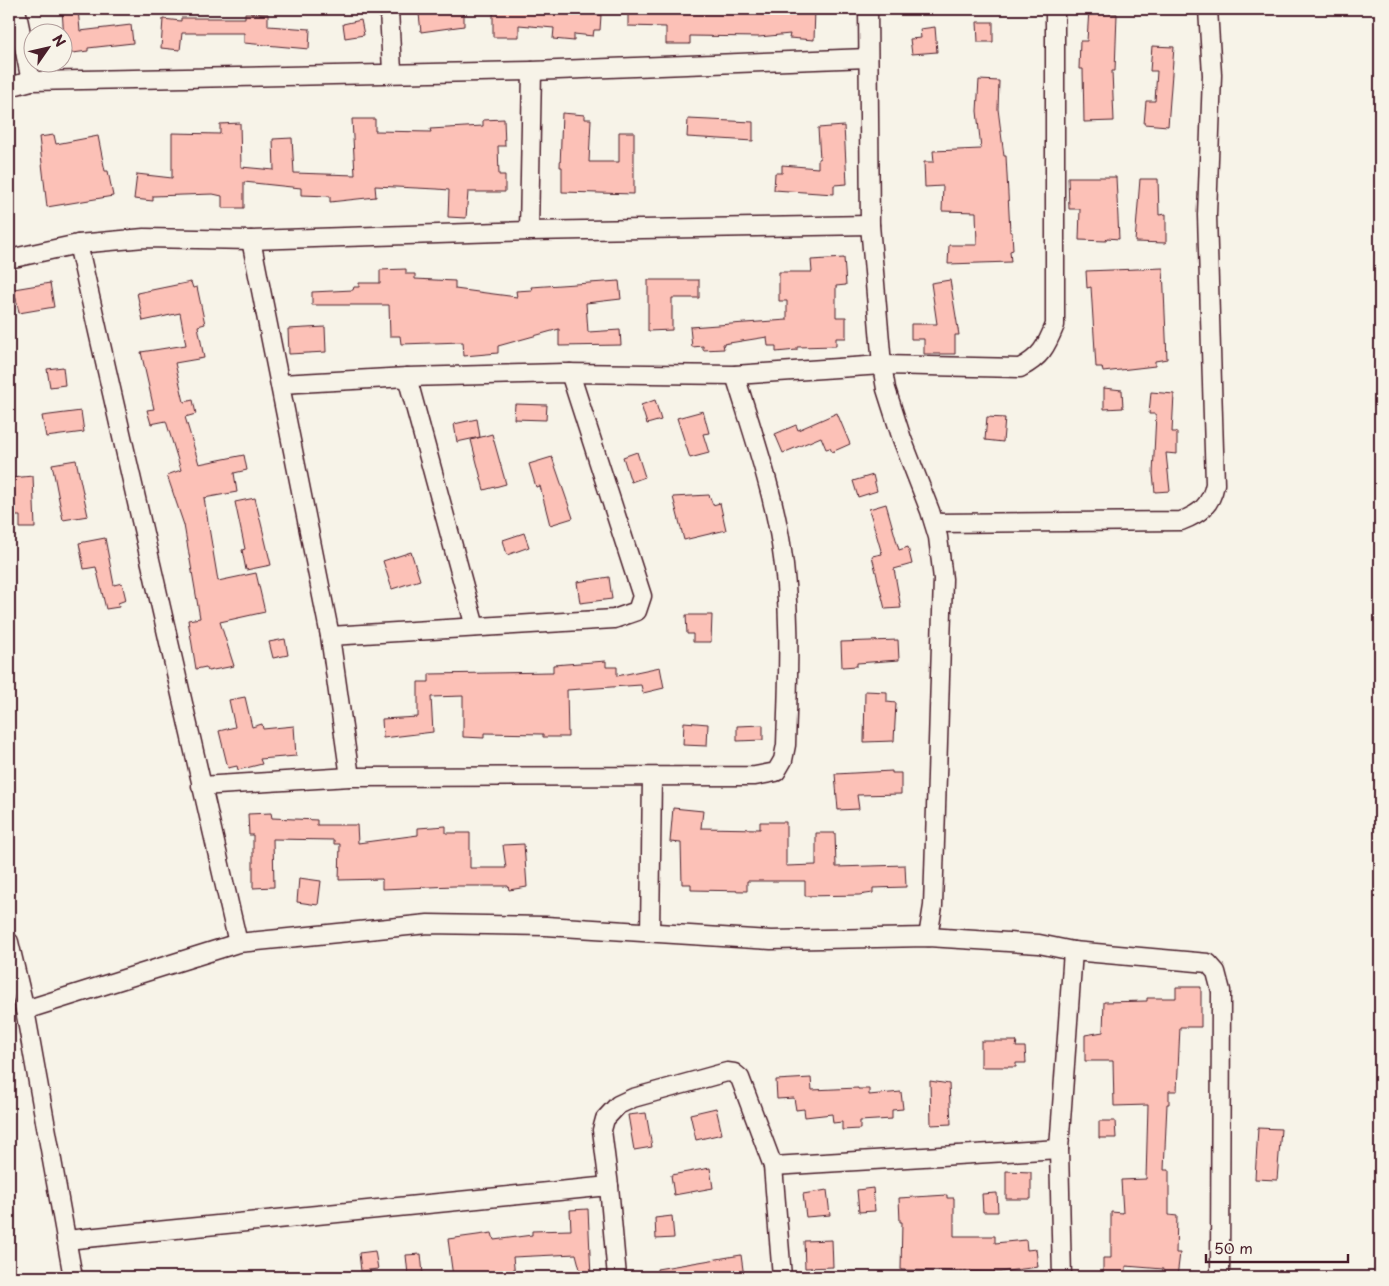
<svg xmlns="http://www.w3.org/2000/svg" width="1389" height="1286" viewBox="0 0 1389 1286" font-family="'Playpen Sans',sans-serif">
	<rect width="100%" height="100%" fill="#f7f3e8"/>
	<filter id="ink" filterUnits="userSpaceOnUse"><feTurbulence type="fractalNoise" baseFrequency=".02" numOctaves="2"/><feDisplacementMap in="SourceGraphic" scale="10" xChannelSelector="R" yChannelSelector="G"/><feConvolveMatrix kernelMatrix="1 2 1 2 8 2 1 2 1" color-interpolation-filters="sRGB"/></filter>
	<g filter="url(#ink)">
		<g fill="#fcc1b7" stroke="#4a1f2b">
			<polygon points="62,9 78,9 80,31 131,25 133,43 88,48 88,51 65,54"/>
			<polygon points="455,9 464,9 464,26 421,32 419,14"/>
			<polygon points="493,9 543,9 601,15 600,30 594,30 593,36 574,34 574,41 553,39 554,28 519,25 519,37 493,37"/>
			<polygon points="628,9 815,9 814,40 789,38 790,34 759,37 690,36 690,44 666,44 666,27 628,26"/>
			<polygon points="1089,9 1110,9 1110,14 1117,14 1115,71 1112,71 1114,121 1084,122 1083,69 1079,69 1080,41 1087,41"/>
			<polygon points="245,13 268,14 268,26 310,29 309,49 244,43 244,33 182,33 180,50 161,48 163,19 181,21 181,18 245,18"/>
			<polygon points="361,20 364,35 345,38 343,24"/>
			<polygon points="977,22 993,22 993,42 978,42"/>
			<polygon points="935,27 937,52 912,54 910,39 921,38 920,29"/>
			<polygon points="1152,46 1174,47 1168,126 1144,124 1146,101 1155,101 1157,71 1150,71"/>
			<polygon points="979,80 999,81 998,109 1004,156 1006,156 1010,232 1012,232 1013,250 1010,251 1011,262 948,264 949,245 977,245 976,212 942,211 943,186 925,187 924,162 934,162 933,151 981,149 977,111"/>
			<polygon points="562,113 585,115 585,119 591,119 589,162 619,162 619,132 634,132 634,194 562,192 562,167 560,167"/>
			<polygon points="352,119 375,119 375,131 431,132 430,129 483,126 483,120 504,119 505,146 498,146 499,175 505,175 505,192 468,192 466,218 448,217 449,190 437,189 375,186 376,197 330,202 330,196 301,195 301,188 244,182 244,208 222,208 222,196 213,194 153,196 153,201 134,199 137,174 172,178 172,133 220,134 220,124 240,123 241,167 274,170 273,139 292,138 294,173 355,175"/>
			<polygon points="688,119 753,122 753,141 687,137"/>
			<polygon points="844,126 847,184 834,185 834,194 774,190 775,173 782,173 782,165 818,168 818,159 820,159 818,128"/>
			<polygon points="54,135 56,144 98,136 105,171 108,171 113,196 47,207 39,137"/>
			<polygon points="1068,177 1116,177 1119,239 1107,238 1106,241 1079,240 1080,209 1069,209"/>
			<polygon points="1140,179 1158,179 1159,215 1166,214 1166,243 1135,242"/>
			<polygon points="844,258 846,285 836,286 836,317 846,317 846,338 836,338 836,346 797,347 797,350 776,352 776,346 768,346 767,337 723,344 724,349 703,350 703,346 692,347 690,327 787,320 787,301 779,301 779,272 812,272 811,260"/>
			<polygon points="1163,268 1167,359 1155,361 1155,366 1103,372 1102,367 1096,367 1091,287 1087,288 1086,271"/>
			<polygon points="406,269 406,274 415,274 415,279 455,281 455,289 517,297 516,291 532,290 531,287 619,281 621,299 586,303 588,332 620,330 621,345 559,346 559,329 498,346 498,353 464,356 463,342 401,344 400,336 390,336 389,305 312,305 312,292 353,290 354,287 359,287 359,283 380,283 380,270"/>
			<polygon points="648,280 699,280 699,298 672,298 672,330 648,331"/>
			<polygon points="950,280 959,335 955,335 955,354 924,354 924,339 911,339 911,324 937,324 931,283"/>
			<polygon points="191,282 193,288 197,287 205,324 198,326 204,358 175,363 184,402 193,400 196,414 185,417 199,464 244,455 247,470 234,473 237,492 204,498 218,581 256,573 265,612 220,622 234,666 208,671 206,667 196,669 188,620 200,618 184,525 167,475 181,470 166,421 151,424 147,410 154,409 141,352 186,345 180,313 143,321 137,293"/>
			<polygon points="50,283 54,307 19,313 14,289"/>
			<polygon points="325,327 326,352 289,354 288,329"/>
			<polygon points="63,367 65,385 50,387 47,369"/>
			<polygon points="1104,388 1122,390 1123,408 1104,409"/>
			<polygon points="1151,392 1174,394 1172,432 1177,432 1177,454 1166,453 1170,491 1155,492 1153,474 1156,414 1149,414"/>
			<polygon points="655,400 661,420 647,424 641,405"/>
			<polygon points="515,404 547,405 546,420 514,419"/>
			<polygon points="81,411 84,432 46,437 42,416"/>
			<polygon points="703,411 709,433 703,434 709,453 690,458 677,418"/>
			<polygon points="837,413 850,444 832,452 830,448 826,449 821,437 783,453 775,434 796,425 798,430"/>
			<polygon points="987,417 1005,418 1003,442 985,440"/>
			<polygon points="477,419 480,437 457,442 454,424"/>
			<polygon points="492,434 506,484 484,490 471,440"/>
			<polygon points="637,452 645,477 631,482 623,457"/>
			<polygon points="552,457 573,518 550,525 540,486 536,487 529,464"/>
			<polygon points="76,460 88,516 63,520 52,464"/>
			<polygon points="873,475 877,491 858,497 853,481"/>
			<polygon points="33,476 35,528 20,528 20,516 13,516 11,478"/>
			<polygon points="709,495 713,505 720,503 726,530 684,540 673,497"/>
			<polygon points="255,498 271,565 246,570 242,550 245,549 235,502"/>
			<polygon points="886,504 899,550 908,547 912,564 894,569 901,608 885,609 872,556 882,554 869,509"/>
			<polygon points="524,533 529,547 507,555 503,540"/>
			<polygon points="105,538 114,585 122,583 126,600 118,603 119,607 106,609 96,567 84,569 79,543"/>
			<polygon points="411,552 420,580 392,589 383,561"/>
			<polygon points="609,577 612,599 580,603 577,582"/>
			<polygon points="686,615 712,615 711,642 693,642 693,634 687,634"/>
			<polygon points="285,639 288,655 273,658 269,642"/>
			<polygon points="898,640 899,660 857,663 857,666 842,667 841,642"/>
			<polygon points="606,661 606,667 617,667 617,676 660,667 664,688 643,693 641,685 567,690 568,737 543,737 543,734 484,733 484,738 463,737 463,696 431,697 433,732 383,738 382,719 418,717 418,682 429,682 429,674 553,672 553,665"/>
			<polygon points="865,691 887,692 887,702 896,703 894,741 864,742"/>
			<polygon points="245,697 252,727 262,724 263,729 294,726 296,756 260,759 262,764 238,770 237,766 228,768 219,731 235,727 229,700"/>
			<polygon points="684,722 708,724 707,746 683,745"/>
			<polygon points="763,725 763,740 737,741 737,726"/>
			<polygon points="892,771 892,773 901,773 901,794 857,795 859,809 838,810 835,774"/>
			<polygon points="673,808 703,811 701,828 760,829 760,822 786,822 786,866 816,865 816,833 835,833 836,867 905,865 906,887 873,888 873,893 859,895 805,896 805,881 747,881 747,891 691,890 691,884 682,884 681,843 670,842"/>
			<polygon points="271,813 272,818 317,820 317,825 357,825 358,843 418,835 418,828 446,826 446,833 470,833 470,868 506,868 503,845 524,844 527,887 509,890 508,886 454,886 382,889 382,879 339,880 340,844 334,844 334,840 273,839 274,887 253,888 253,835 249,835 248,814"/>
			<polygon points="299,878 321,881 318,905 297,902"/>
			<polygon points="1176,987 1201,987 1201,1027 1180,1027 1177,1091 1169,1091 1169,1104 1167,1104 1164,1170 1169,1170 1169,1215 1177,1216 1176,1253 1180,1253 1177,1277 1162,1277 1163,1269 1126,1266 1126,1277 1103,1277 1103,1258 1111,1258 1111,1212 1123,1213 1121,1180 1146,1179 1148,1105 1114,1106 1113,1061 1085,1061 1085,1035 1103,1032 1104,1002 1147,1001 1147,998 1176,998"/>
			<polygon points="981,1041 1017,1041 1016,1047 1025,1047 1026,1063 1016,1063 1016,1067 981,1067"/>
			<polygon points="811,1078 812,1090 858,1088 858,1089 869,1089 869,1095 901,1092 903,1109 892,1110 892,1119 860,1121 860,1129 842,1130 842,1122 833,1123 832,1114 805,1117 804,1109 796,1110 794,1098 777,1099 776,1080"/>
			<polygon points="930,1081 949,1084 951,1124 931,1125"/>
			<polygon points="716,1108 722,1134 696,1140 690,1114"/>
			<polygon points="646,1113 652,1147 634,1150 628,1115"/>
			<polygon points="1099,1121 1115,1121 1116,1138 1099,1138"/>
			<polygon points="1258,1128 1281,1129 1277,1180 1255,1179"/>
			<polygon points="710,1168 713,1188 674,1195 671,1175"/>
			<polygon points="1006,1171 1031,1172 1031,1199 1006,1199"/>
			<polygon points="873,1188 875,1211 859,1212 857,1190"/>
			<polygon points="827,1190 830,1215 806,1217 803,1194"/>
			<polygon points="997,1193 998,1212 983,1212 982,1194"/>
			<polygon points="947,1195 947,1198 954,1198 954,1236 995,1236 995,1243 1026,1240 1027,1250 1036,1249 1038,1267 1000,1272 901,1270 902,1222 900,1222 899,1198"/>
			<polygon points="588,1209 591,1277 582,1277 576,1254 513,1257 515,1277 453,1277 448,1239 492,1233 494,1240 532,1235 532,1231 571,1230 570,1210"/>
			<polygon points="672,1216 674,1238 656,1239 655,1218"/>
			<polygon points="832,1240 833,1267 805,1268 804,1241"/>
			<polygon points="375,1251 378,1269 361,1271 359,1253"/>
			<polygon points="421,1254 423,1274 408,1275 406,1255"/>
			<polygon points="741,1255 744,1277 657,1277 657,1269"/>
		</g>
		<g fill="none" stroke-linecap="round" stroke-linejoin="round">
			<defs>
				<g id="minor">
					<polyline points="16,9 31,81"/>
					<polyline points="389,9 392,72"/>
					<polyline points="868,9 870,225 882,365 886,389 902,439 930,511 938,537 943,579 933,906 928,937"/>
					<polyline points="9,87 31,81 532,71 868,58"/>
					<polyline points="529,231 532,71"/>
					<polyline points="251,240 330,636 350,777"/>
					<path d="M78,244C132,477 183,710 238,943"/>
					<polyline points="9,259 78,244 144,238 251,240 529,231 870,225"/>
					<polyline points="407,377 475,627"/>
					<path d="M281,384L407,377L564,373L735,375L882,365L1020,368C1041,357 1046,347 1055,325V9"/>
					<path d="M934,523L1181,521C1200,514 1211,505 1215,484L1207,215L1212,75L1208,9"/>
					<polyline points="330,636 614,619 637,611 642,596 570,373"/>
					<path d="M201,786L350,777L755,776L776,772L783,760L786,745C788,678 792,611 781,544C772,487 752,431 735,375"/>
					<polyline points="650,932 652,777"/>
					<polyline points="9,942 25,1010 73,1277"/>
					<polyline points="25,1010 238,943 428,924 546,926 771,940 928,937 1039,944 1073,951 1208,963 1216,972 1221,991 1220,1277"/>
					<polyline points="773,1166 1059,1149"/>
					<polyline points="66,1240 609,1186"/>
					<polyline points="617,1277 609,1186 602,1130 605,1119 618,1105 633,1098 727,1072 734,1073 740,1078 773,1166 782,1277"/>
					<polyline points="1062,1277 1059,1149 1073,951"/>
				</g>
			</defs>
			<use href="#minor" stroke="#4a1f2b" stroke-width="21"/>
			<use href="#minor" stroke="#f7f3e8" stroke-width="18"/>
		</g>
	</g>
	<rect width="1389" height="1286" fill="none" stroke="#f7f3e8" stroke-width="30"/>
	<rect x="15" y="15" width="1359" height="1256" fill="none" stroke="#4a1f2b" stroke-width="2" filter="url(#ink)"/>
	<g transform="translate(48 48) rotate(56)"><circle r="24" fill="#f7f3e8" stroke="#b29e9c"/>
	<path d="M0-4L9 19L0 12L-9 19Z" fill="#4a1f2b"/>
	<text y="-8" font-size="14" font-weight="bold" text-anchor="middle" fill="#4a1f2b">N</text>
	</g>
	<path d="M1206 1254v8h142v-8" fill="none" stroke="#4a1f2b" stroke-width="2.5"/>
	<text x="1214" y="1254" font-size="15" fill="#4a1f2b" stroke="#f7f3e8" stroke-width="4" paint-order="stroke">50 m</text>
</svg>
